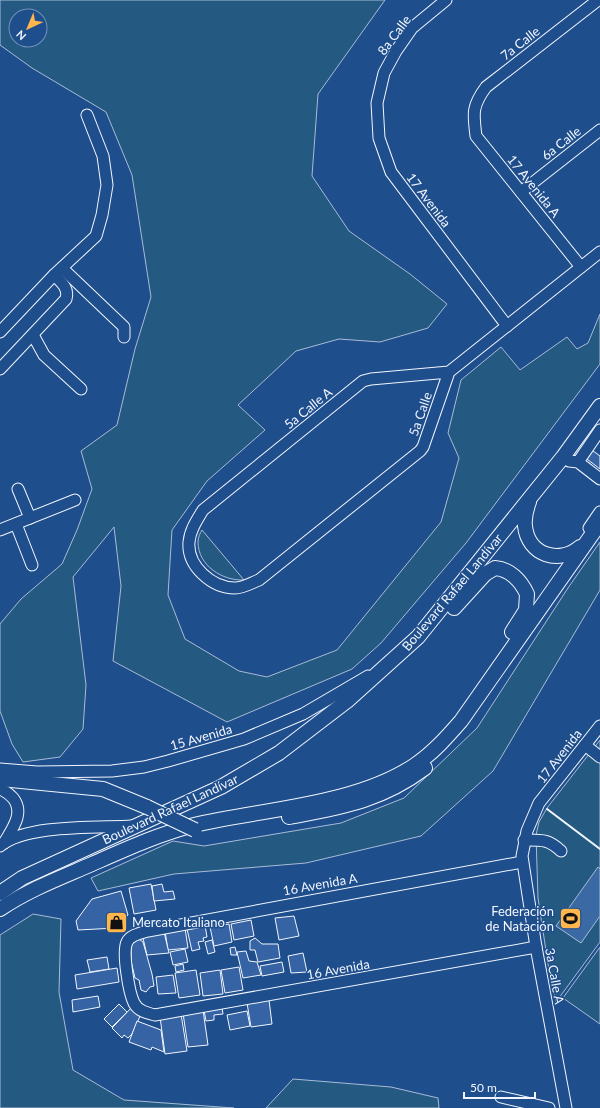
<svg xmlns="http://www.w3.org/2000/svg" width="600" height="1108" viewBox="0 0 600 1108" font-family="Lato,sans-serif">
	<rect width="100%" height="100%" fill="#1f4e8c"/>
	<g fill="#245a82" stroke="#a8bbd7" fill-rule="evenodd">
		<path d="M0,0H385L318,94L312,176L349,231L410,274L447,304L428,328L380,342L339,339L296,351L238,405L265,430L207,481L172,530L168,595L185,639L239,671L267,677L337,650L441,522L459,458L448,433L461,380L501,347L520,370L567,337L577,349L588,343L600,314V364L466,543L381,643L352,669L227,722L113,661L121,586L114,527L73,577L86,685L83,729L60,757L23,762L12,744L0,711V624L21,599L62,564L77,530L92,489L81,451L117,425L135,349L151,297L132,175L106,112L32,68L0,45ZM16,16H40V40H16Z"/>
		<path d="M202,530L244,580C223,581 198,566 198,542C198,538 200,533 202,530Z"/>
		<polygon points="600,542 600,590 493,771 421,836 306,863 174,874 98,891 91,878 173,841 204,846 341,823 404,798 477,728 568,588"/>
		<polygon points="600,740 600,942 556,1002 548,964 538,898 536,835 539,822 547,808"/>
		<polygon points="33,914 61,919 59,992 73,1070 124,1100 234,1108 0,1108 0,935"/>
		<polygon points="600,947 600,1024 563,998"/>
		<polygon points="293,1079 391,1087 438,1098 439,1108 266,1108"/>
	</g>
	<polygon fill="#3b69a3" stroke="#a8bbd7" points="598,867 600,869 600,916 581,943 556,926"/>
	<g fill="#3563a3" stroke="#f2f6ff">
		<polygon points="585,445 600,456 600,469 579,453"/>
		<polygon points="151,884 156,910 134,914 129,888"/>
		<polygon points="162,884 164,892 173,891 175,899 154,901 152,886"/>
		<polygon points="121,891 128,915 116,928 78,930 76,921 92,899"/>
		<polygon points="294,916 299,936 279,940 275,918"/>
		<polygon points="251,920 254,936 234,940 231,924"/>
		<polygon points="229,924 232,942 214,946 210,927"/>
		<polygon points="205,925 207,937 203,938 204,941 198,942 200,949 192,951 187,929"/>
		<polygon points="185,928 188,948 168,950 165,931"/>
		<polygon points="164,932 169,953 147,955 142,934"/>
		<polygon points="135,936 143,942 152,974 154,986 150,987 146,992 141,990 139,980 135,978 131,961 131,938"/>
		<polygon points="255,938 262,944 278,944 280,958 258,962 255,950 250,950 250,941"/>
		<polygon points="212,940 215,952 208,954 205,942"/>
		<polygon points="235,947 237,955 231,955 230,948"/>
		<polygon points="185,949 188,962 173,965 170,952"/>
		<polygon points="246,951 249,961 257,962 261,975 243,978 237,952"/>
		<polygon points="303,953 307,972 291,973 288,956"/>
		<polygon points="107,957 109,969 90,972 87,960"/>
		<polygon points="282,962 284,972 262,976 260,966"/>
		<polygon points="183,964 184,970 176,972 175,966"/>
		<polygon points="239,967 243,990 225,993 221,970"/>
		<polygon points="117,968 119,982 77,989 75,975"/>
		<polygon points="196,970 200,995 179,998 175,973"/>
		<polygon points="220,970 223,994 203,996 200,973"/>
		<polygon points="173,975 176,993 158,994 156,977"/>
		<polygon points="98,996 100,1007 73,1012 72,1000"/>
		<polygon points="269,1000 272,1024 251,1027 247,1003"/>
		<polygon points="119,1004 127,1012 112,1027 104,1019"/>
		<polygon points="133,1006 141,1014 132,1034 128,1038 124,1035 122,1038 112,1028"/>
		<polygon points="222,1008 223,1014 214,1015 214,1020 206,1021 204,1010"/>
		<polygon points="203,1010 208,1045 188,1047 183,1013"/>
		<polygon points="247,1011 250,1026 230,1030 227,1015"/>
		<polygon points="181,1014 187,1051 165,1054 160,1017"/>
		<polygon points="137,1021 161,1030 164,1052 152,1047 151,1050 129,1042"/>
	</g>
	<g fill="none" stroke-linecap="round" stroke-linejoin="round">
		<defs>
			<g id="minor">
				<polyline points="446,0 412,28 396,51 384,73 377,103 379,138 391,172 507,326"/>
				<polyline points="521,192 600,130"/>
				<path d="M581,267L476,136C473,113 472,106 486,87L598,0"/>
				<polyline points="62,268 124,327 124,337"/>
				<polyline points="0,332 54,275 96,236 102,215 107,185 103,156 87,115"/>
				<polyline points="33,335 44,355 81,389"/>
				<path d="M0,369L66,299C69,288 62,283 54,275"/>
				<path d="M449,372L371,379L363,381L203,510C197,520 190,530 189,542C187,566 212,588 235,588C243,588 251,583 259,580L420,451L423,447L449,372L600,252"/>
				<polyline points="563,457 569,461 578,462 600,479"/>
				<polyline points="578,462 600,430"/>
				<polyline points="18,489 30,518"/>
				<polyline points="16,524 32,565"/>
				<polyline points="589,528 600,512"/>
				<polyline points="0,530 75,500"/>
				<polyline points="585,745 600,757"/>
				<polyline points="0,769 37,772 112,771 144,767 168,761 244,739 303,714 368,676"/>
				<path d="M0,789C6,791 9,794 13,798C25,813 12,829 4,843"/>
				<path d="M524,840C542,840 548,839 561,851"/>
				<path d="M0,846C26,824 98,828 132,826"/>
				<path d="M522,862L148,931C141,933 130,935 127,942C122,952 129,993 134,1003C138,1011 147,1013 155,1015L536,947"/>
				<polyline points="501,1097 549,1108"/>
				<polyline points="566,1108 536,947 522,856 527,831 539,803 600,726"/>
			</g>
			<g id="major">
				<path d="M529,502C526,510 524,518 525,526C528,555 559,565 580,547"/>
				<path d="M454,608L485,574L495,568C510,569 521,581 527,594L526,610L512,632"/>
				<polyline points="0,779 103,789 147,807"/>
				<path d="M289,817C342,807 381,801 425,768"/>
				<polyline points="0,893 22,878 221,787 279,753 347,701 418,637 563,457 600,406"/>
				<path d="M0,909C30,889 60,878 92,864C126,849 159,834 194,825C263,809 356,805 415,765C433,753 447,737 461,721L600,523"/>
			</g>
		</defs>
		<use href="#minor" stroke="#f2f6ff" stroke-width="13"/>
		<use href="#major" stroke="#f2f6ff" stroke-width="16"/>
		<use href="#minor" stroke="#1f4e8c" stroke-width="11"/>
		<use href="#major" stroke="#1f4e8c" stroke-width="14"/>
		<defs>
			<polyline id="major-bridge" points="147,807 195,830"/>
		</defs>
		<use href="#major-bridge" stroke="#f2f6ff" stroke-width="16" stroke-linecap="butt"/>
		<use href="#major-bridge" stroke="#1f4e8c" stroke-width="14"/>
		<polyline stroke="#f2f6ff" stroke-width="2" points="547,809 600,849"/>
	</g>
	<defs>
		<symbol id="stadium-square" viewBox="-11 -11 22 22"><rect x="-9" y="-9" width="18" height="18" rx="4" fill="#ffb74d" stroke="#1f4e8c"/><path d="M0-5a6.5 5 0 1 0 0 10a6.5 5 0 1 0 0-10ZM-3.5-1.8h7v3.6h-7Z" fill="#111"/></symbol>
		<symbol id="shop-square" viewBox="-11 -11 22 22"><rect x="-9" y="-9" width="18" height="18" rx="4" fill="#ffb74d" stroke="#1f4e8c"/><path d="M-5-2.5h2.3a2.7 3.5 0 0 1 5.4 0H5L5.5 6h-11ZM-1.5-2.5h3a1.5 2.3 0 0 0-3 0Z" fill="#111"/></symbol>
	</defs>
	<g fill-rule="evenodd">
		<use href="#stadium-square" x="558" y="906" width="25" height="25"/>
		<use href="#shop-square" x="104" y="910" width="25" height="25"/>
	</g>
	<g text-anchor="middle" stroke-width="3" stroke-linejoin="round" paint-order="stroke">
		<g font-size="13" fill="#f2f6ff" stroke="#1f4e8c">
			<text transform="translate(394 35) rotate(-53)" y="5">8a Calle</text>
			<text transform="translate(520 43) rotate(-38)" y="5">7a Calle</text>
			<text transform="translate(561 143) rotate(-38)" y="5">6a Calle</text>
			<text transform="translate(534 186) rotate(51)" y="5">17 Avenida A</text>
			<text transform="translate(429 200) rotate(53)" y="5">17 Avenida</text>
			<text transform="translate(308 408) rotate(-39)" y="5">5a Calle A</text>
			<text transform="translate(420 414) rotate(-71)" y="5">5a Calle</text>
			<text transform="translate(452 592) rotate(-50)" y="5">Boulevard Rafael Landívar</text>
			<text transform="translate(201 737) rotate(-16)" y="5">15 Avenida</text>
			<text transform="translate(559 756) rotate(-52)" y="5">17 Avenida</text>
			<text transform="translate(170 809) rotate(-25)" y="5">Boulevard Rafael Landívar</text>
			<text transform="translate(320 884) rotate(-10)" y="5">16 Avenida A</text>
			<text transform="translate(338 969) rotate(-10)" y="5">16 Avenida</text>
			<text transform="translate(555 976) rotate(80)" y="5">3a Calle A</text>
		</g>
		<g font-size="13" fill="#f2f6ff" stroke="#1f4e8c" text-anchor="end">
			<text x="554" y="916">Federación<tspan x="554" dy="15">de Natación</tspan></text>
			<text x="132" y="927" text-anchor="start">Mercato Italiano</text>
		</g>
	</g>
	<g transform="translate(28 28) rotate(224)"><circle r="19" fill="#1f4e8c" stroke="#7391ba"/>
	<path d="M0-3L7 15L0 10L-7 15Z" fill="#ffb74d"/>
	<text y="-6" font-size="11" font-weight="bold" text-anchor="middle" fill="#f2f6ff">N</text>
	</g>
	<path d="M464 1092v6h71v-6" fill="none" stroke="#f2f6ff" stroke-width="2"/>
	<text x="470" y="1092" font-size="12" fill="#f2f6ff" stroke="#1f4e8c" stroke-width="3" paint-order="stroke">50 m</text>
</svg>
